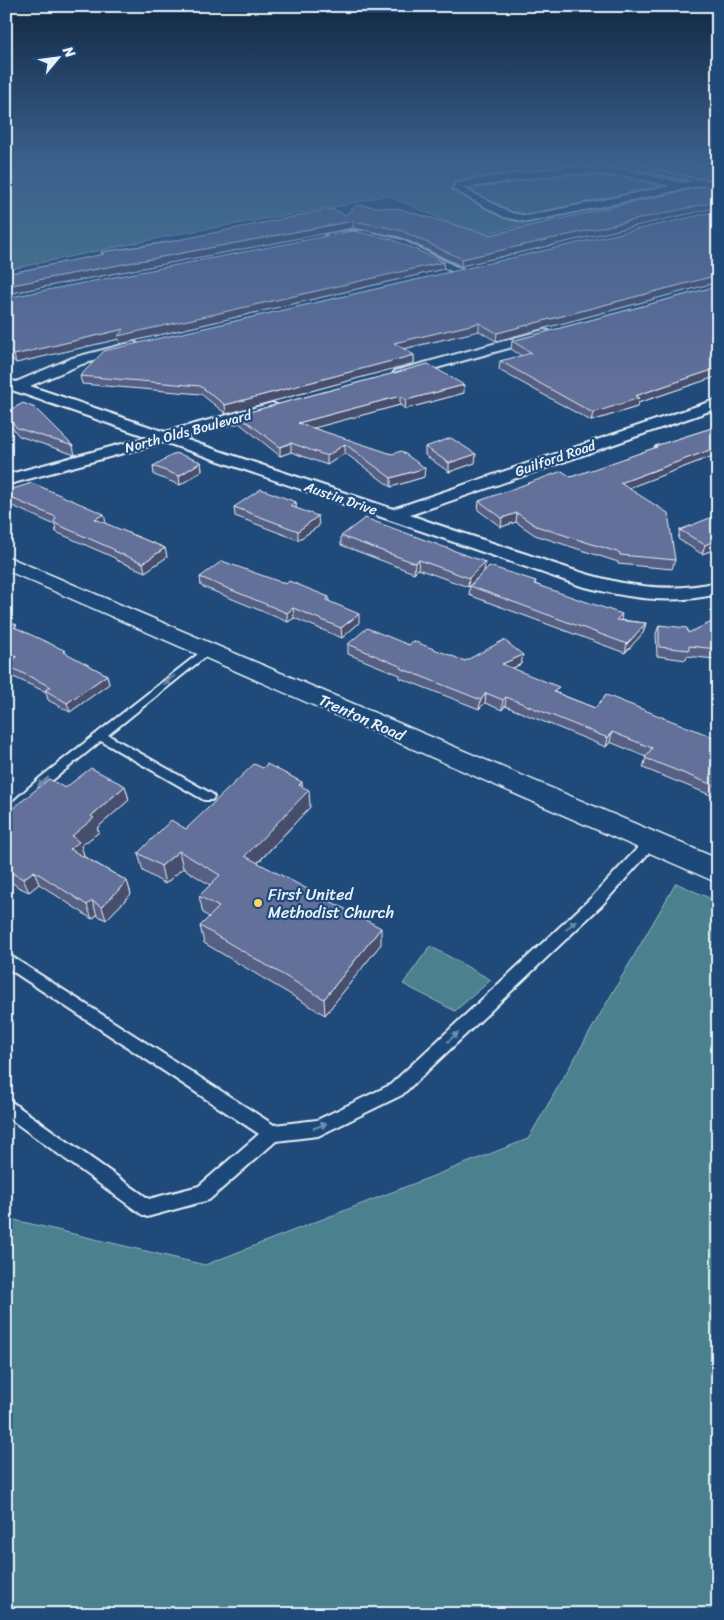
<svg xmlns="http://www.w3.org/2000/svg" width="724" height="1620" viewBox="0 0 724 1620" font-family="Sriracha,sans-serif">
	<rect width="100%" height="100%" fill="#1f4a7a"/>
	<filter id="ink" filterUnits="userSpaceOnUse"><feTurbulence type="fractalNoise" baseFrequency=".02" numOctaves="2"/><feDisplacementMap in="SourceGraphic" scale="10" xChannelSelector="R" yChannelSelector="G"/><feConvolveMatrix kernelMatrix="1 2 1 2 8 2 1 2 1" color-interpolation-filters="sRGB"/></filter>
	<g filter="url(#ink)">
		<g fill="#4c808e" stroke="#9ab8c3">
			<polygon points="6,164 668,164 718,174 718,180 479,235 386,195 341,206 188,232 6,270"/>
			<polygon points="676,883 718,902 718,1614 6,1614 6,1218 205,1265 528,1139"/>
			<polygon points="430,946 491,980 455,1011 403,984"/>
		</g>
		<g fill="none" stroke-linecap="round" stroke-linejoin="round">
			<defs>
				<g id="service">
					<polygon points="692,164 718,167 718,169 694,165"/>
					<polygon points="640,167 703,181 705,182 703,183 640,169"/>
					<polygon points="207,647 212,650 211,652 108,735 212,794 214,797 212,800 204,800 101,741 49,783 10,818 6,820 6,808 41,777"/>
					<polygon points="651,837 656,839 657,842 656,845 602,905 402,1095 318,1136 276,1141 209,1200 147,1217 141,1214 6,1116 6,1098 149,1199 199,1186 259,1134 6,967 6,953 274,1125 317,1120 390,1085 592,897 646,839"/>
				</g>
				<g id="minor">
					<path d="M567,167L626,170L682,183L703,179L718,184V190L702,185L527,222L504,217L453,189L455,184L470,180ZM567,173L626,176L670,186L527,216L511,213L463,188Z"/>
					<path d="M349,231H366L402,240L467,272L461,276L457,274C428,260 399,241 366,238C355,236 332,243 325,236L330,233Z"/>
					<polygon points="544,330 549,331 551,334 549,337 400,378 393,374 395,371"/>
					<path d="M134,342L141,346L139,349L82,364L30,386L165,432L272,403L277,405L280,408L277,411L181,438L393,509L718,399V408L410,515C449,529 489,542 529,555C592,577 651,598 718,582V594C670,605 628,598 581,586L164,442L6,485V475L148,437L6,388V379L16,382L72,358Z"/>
				</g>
				<polygon id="secondary" points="6,556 718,859 718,883 6,570"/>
			</defs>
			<use href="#service" stroke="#e8f1f8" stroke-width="4"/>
			<use href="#minor" stroke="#e8f1f8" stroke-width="4"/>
			<use href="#secondary" stroke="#e8f1f8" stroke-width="3"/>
			<use href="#service" fill="#1f4a7a" fill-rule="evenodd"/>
			<use href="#minor" fill="#1f4a7a" fill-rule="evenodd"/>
			<use href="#secondary" fill="#1f4a7a" fill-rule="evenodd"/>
		</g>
		<g fill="#565f84" stroke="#e8f1f8">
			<polygon points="718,185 718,207 461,266 400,237 353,228 6,294 6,274 102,255 101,252 345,215 490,235"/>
			<polygon points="718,211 718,282 496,341 479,331 404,349 414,355 414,363 226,414 201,394 82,384 80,376"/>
			<polygon points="444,262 443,269 120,344 119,339 16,363 6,354 6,298"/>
			<polygon points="718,286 718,376 638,403 637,407 591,421 499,370 500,361 522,356 511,349 512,341"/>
			<polygon points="428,364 464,393 405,409 400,405 313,428 424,477 391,487 345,453 327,465 291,452 280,456 239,423 238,415"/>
			<polygon points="6,412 73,446 75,455 19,436 7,421"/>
			<polygon points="718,418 718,454 628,488 675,560 672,569 618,564 618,562 535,535 516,522 501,527 478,510 479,501 571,477 605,466 654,448 655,446 712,428 714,419"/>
			<polygon points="425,447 475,463 449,472 425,455"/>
			<polygon points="201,462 202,471 180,485 154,475 153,466"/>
			<polygon points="6,491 106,523 105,524 165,548 167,557 145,572 116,560 115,558 56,532 55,525 6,503"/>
			<polygon points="296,502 296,508 319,526 298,540 235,516 234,507"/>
			<polygon points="718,516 718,548 702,554 678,539 680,530"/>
			<polygon points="341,536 484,570 536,581 535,584 621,620 646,623 643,633 625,653 469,595 470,586 472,584 468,587 418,569 414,573 341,545"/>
			<polygon points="200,577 286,584 329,597 329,602 359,623 342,638 294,618 288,622 201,586"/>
			<polygon points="6,620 18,629 107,675 109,684 70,712 48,700 46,692 9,675 6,666 6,665 10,662 6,660"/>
			<polygon points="718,620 718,634 715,632 717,649 714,659 687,656 686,660 657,656 656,634 659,625 688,633 715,624 716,621"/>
			<polygon points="348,644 409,645 465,661 521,664 513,668 557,693 595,708 718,739 718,798 643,768 646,757 610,742 606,747 505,706 502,710 485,703 479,709 400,678 400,675 348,654"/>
			<polygon points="263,768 302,787 310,807 258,863 381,944 325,1015 204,943 200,926 209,917 203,913 199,896 210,885 183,868 165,884 143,871 138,853 186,829"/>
			<polygon points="125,786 129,800 97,828 99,832 81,846 84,855 83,856 127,881 131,894 106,920 97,915 92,919 39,884 29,892 18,887 6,878 6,814 65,788"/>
		</g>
		<g fill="#464e6c" stroke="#e8f1f8">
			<polygon points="718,201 718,207 461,266 462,259"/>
			<polygon points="353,221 353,228 6,294 6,286"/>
			<polygon points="444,262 443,269 120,344 119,339 16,363 14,355 124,329"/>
			<polygon points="718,275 718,282 496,341 497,333"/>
			<polygon points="479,323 479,331 394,351 394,343"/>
			<polygon points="414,355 414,363 226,414 225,405"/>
			<polygon points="718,368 718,376 638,403 637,407 591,421 593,413 635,396"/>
			<polygon points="464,385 464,393 405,409 406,400"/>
			<polygon points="400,396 400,405 299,432 298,423"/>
			<polygon points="291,443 291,452 280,456 280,447"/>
			<polygon points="345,444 345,453 327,465 327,456"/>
			<polygon points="718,447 718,454 618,492 620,483"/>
			<polygon points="476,454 475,463 449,472 449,463"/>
			<polygon points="201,462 202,471 180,485 179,476"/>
			<polygon points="425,468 424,477 391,487 391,478"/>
			<polygon points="296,502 296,511 290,506"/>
			<polygon points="517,513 516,522 501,527 502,518"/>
			<polygon points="104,514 106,523 97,529 95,519"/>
			<polygon points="318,516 319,526 298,540 298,531"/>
			<polygon points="718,539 718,548 702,554 705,545"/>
			<polygon points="165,548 167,557 145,572 143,563"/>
			<polygon points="419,560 418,569 414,573 415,563"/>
			<polygon points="485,562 484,572 468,587 469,578"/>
			<polygon points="293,608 294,618 288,622 287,613"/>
			<polygon points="359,614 359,623 342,638 341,628"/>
			<polygon points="622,614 620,624 616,620"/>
			<polygon points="646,623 643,633 625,653 627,644"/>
			<polygon points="523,655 521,664 501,674 502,664"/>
			<polygon points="107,675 109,684 70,712 67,703"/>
			<polygon points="486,693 485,703 479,709 481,700"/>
			<polygon points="506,697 505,706 502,710 503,700"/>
			<polygon points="612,732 610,742 606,747 608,738"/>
			<polygon points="302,782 303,796 309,790 310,807 248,873 245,856"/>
			<polygon points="125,786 129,800 97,828 99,832 81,846 84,855 75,863 70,849 72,836 91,816"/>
			<polygon points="179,851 183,868 165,884 161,866"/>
			<polygon points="34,871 39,884 29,892 23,879"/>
			<polygon points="127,881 131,894 106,920 102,907"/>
			<polygon points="92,901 97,915 92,919 87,905"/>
			<polygon points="381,928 381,944 325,1015 324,999"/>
		</g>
		<g fill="#646f9a" stroke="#e8f1f8">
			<polygon points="715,184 718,185 718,201 462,259 400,230 353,221 6,286 6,274 104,254 101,252 163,243 332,209 345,215 357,205 400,209 490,235"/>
			<polygon points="718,211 718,275 497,333 479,323 394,343 414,355 225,405 200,386 80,376 104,351 108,350"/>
			<polygon points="353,231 391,239 444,262 118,336 124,329 14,355 6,348 6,298"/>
			<polygon points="718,286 718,368 635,396 639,398 593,413 500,361 532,353 512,341"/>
			<polygon points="428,364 464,385 406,400 400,396 298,423 392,454 401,451 425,468 391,478 345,444 327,456 291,443 280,447 238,415"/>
			<polygon points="23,403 35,408 73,446 17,428 6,415 6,412"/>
			<polygon points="718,426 718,447 620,483 668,513 675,560 620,555 620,553 536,526 517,513 502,518 479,501 562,471 571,477 657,447 655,446"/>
			<polygon points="451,438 476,454 449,463 425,447"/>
			<polygon points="176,453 201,462 179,476 153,466"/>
			<polygon points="32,483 104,514 95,519 165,548 143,563 114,551 115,550 54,523 56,517 6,496 6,491"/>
			<polygon points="261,489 296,502 290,506 318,516 298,531 234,507"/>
			<polygon points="717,515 718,516 718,539 705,545 680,530"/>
			<polygon points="365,518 485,562 469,578 419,560 415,563 341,536"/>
			<polygon points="222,561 286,584 289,581 329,597 326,600 359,614 341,628 293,608 287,613 200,577"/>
			<polygon points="489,566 536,581 534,584 622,614 616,620 646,623 627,644 470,586"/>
			<polygon points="6,620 17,625 14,627 66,651 64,652 107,675 67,703 45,690 51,687 6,665 17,657 6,652"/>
			<polygon points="714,621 717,649 689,646 689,650 659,647 659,625 687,628 688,633"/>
			<polygon points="367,628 409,645 413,641 465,661 504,640 523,655 502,664 559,687 554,692 595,708 606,695 718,739 718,787 645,758 652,748 612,732 608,738 506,697 503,700 486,693 481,700 400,668 402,667 348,644"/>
			<polygon points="254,764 263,768 267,764 302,782 299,785 309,790 245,856 381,928 324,999 200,926 219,907 199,896 220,875 179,851 161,866 138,853 171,820 186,829"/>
			<polygon points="91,768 125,786 91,816 94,818 72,836 79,842 70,849 127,881 102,907 92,901 87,905 34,871 23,879 12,873 6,869 6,852 13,847 6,843 6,814 49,779 65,788"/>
		</g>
		<defs><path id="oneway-solid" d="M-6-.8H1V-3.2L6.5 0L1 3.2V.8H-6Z" transform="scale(1.25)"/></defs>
		<g fill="#6f8dac">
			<use href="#oneway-solid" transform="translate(169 680) rotate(141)"/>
			<use href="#oneway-solid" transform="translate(43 782) rotate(139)"/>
			<use href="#oneway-solid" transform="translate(571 925) rotate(-43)"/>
			<use href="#oneway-solid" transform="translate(453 1037) rotate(-43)"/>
			<use href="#oneway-solid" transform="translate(320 1126) rotate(-19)"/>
		</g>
	</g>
	<linearGradient id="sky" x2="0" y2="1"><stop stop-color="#112943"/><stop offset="0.42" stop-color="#3c608d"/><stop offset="1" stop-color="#3c608d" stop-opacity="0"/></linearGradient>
	<rect width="724" height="390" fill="url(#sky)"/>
	<circle fill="#ffd166" stroke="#1f4a7a" stroke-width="2" cx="258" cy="903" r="5"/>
	<g text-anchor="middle" stroke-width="4.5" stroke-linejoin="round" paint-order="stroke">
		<g font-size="14" fill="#e8f1f8" stroke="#1f4a7a">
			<text transform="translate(188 431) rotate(-15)" y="5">North Olds Boulevard</text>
			<text transform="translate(555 458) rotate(-19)" y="5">Guilford Road</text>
			<text transform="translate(341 498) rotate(19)" y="5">Austin Drive</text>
		</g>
		<g font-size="16" fill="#e8f1f8" stroke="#1f4a7a">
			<text transform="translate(362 717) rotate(24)" y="6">Trenton Road</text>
		</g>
		<g font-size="16" fill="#e8f1f8" stroke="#1f4a7a" text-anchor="start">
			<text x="268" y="900">First United<tspan x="268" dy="18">Methodist Church</tspan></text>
		</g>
	</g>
	<rect width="724" height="1620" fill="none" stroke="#1f4a7a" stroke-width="25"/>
	<rect x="12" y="12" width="699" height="1595" fill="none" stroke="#e8f1f8" stroke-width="2" filter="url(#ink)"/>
	<g transform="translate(58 58) rotate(61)" stroke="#1f4a7a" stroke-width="4" paint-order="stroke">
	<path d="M0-4L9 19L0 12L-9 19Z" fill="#e8f1f8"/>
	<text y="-8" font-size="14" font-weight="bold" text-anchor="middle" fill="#e8f1f8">N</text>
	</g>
</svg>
